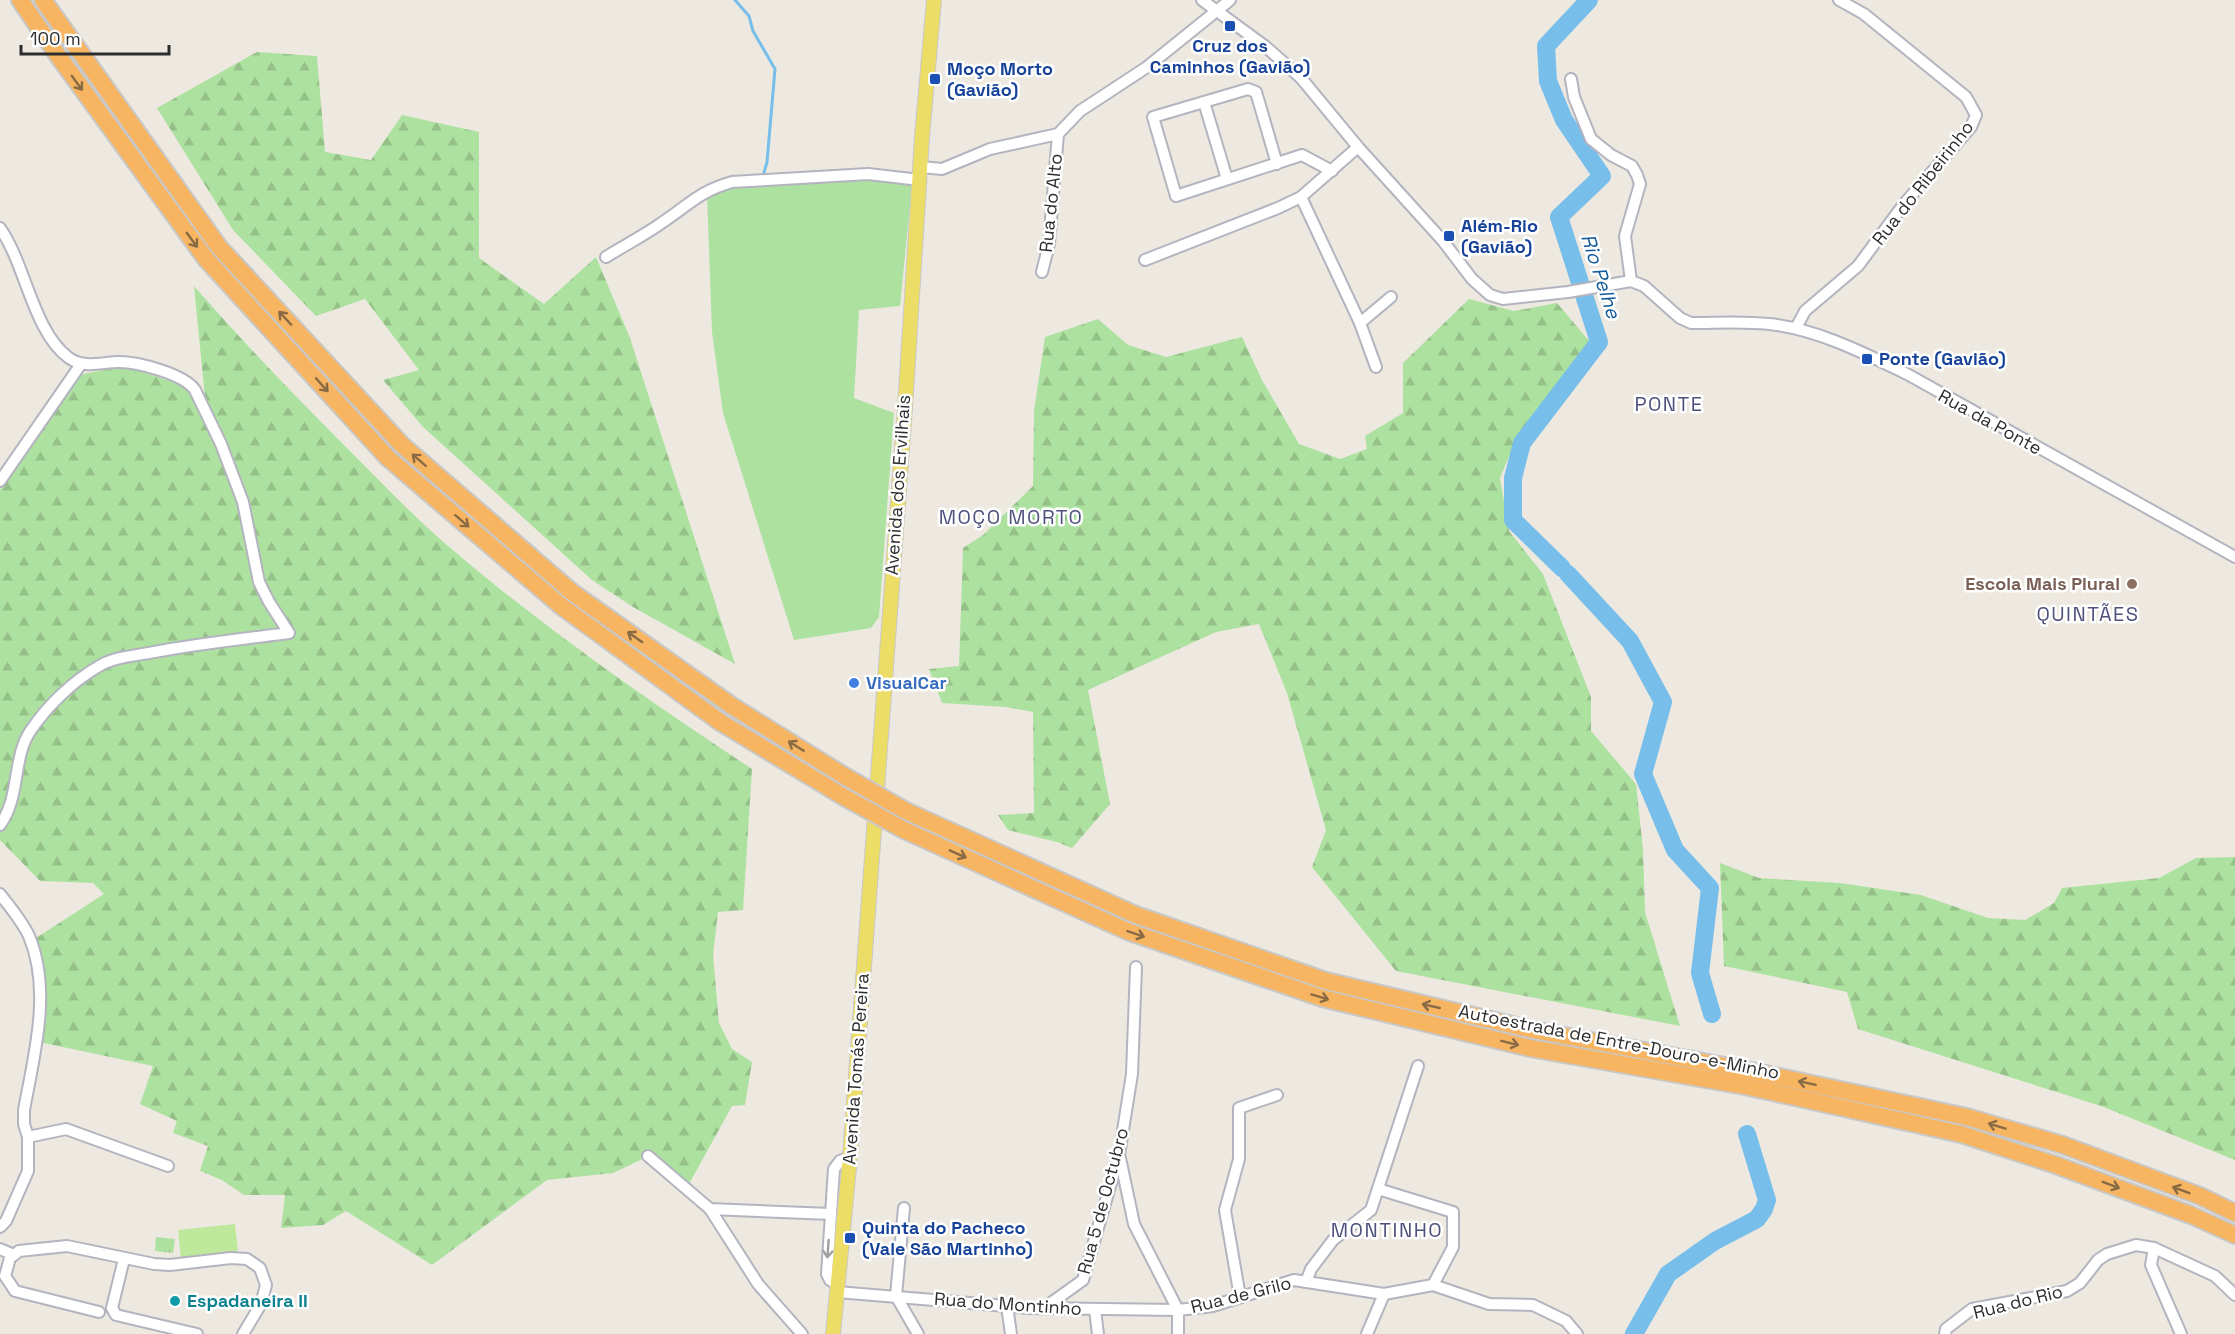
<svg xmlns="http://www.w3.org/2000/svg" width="2235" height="1334" viewBox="0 0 2235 1334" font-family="'Space Grotesk',sans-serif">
	<defs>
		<pattern id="forest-firs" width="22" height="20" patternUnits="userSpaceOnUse" patternTransform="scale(1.5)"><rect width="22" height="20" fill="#ade19f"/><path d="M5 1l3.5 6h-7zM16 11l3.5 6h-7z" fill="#95c189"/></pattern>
		<pattern id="park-tufts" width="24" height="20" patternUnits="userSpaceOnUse" patternTransform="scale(1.5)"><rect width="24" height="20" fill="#ade19f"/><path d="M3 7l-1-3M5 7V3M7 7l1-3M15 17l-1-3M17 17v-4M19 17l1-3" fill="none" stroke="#95c189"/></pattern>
	</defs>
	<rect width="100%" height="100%" fill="#ede9e0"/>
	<polygon fill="#ade19f" points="873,180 906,181 912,185 900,306 859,310 854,398 894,413 879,617 871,628 794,640 723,413 712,332 707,194 730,185"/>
	<g fill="url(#forest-firs)">
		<polygon points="257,52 317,56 325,152 371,160 402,115 479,132 479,258 544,304 596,257 630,338 735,664 633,607 592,580 423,427 383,380 419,370 365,299 316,316 233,230 157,108"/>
		<path d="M194,286C242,341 292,393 344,445C378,479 412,515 448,546C544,628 647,700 752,769L743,910L718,912L713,955L719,1023L732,1049L752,1062L745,1105L732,1106L689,1184L653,1154L613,1173L547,1180L432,1265L346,1211L323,1225L281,1228L285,1195H244L222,1180L200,1171L208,1146L173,1133L177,1121L140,1104L153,1066L39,1042L33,940L104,894L93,883L40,881L0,840V490L78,375L125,366L182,385L205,398Z"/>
		<polygon points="1469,299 1514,311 1557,303 1590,342 1518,435 1500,478 1509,531 1543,574 1591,697 1591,731 1636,784 1643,849 1645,912 1680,1026 1396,971 1312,867 1326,830 1287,693 1259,624 1216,632 1088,690 1110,804 1072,848 1057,842 1008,830 998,815 1034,813 1033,712 1006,707 942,703 929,669 959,666 963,548 983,535 1033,486 1034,411 1045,337 1098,319 1128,345 1166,357 1242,337 1262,380 1299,444 1340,459 1367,449 1365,436 1403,413 1403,363"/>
		<polygon points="2235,857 2235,1160 2101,1106 1858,1029 1847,992 1724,966 1720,863 1759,878 1840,883 1921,895 1988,918 2025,920 2054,903 2062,888 2159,878 2196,858"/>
	</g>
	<polygon fill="url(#park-tufts)" points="156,1237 175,1239 173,1253 155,1251"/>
	<polygon fill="#bee89b" points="235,1224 238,1251 181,1258 178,1230"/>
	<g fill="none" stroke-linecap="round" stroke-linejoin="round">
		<polyline stroke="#78beea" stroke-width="3" points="735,0 749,16 753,31 775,69 767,162 763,176"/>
		<g stroke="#78beea" stroke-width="18">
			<polyline points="1562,568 1513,520 1513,478 1522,443 1599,342 1559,217 1602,176 1564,120 1548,81 1546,46 1589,0"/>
			<polyline points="1568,574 1630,641 1663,702 1643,774 1675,850 1710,888 1700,973 1712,1014"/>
			<polyline points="1634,1334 1668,1274 1715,1241 1757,1219 1764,1209 1767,1200 1747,1134"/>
		</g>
		<defs>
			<g id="minor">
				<path d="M1202,0L1266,47L1301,78L1358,147L1443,241L1472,279L1490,295L1503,299L1568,292L1631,281L1644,286L1680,318L1691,323C1717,323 1743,321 1769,324C1817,329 1864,353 1907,374L2235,557"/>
				<polyline points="1571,79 1574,97 1591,139 1611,155 1632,166 1637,175 1640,184 1625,236 1631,281"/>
				<polyline points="1204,102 1227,179"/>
				<polyline points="1277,164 1256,92 1248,89 1153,117 1176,196 1302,155 1332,171"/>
				<polyline points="921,167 942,169 990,149 1058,134 1080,111 1147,67 1230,0"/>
				<polyline points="1301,197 1360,323 1376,367"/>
				<path d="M0,228C26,265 33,332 69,358C85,369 101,362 119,362C138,362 184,374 195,390L221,444L243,502L259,582L269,602L289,633C242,639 195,644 149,653C133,656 115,657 101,665C74,680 48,705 31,730C12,757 21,796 0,825"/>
				<path d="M606,257C625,245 645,235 663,222C690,204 698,192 732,182L868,174L920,180"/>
				<polyline points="1145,260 1278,208 1301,197 1358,147"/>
				<polyline points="1042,272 1049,244 1058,134"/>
				<polyline points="1360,323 1391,297"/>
				<polyline points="1796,328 1805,311 1858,266 1904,204 1971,127 1976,115 1966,97 1864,14 1839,0"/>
				<polyline points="0,481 81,364"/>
				<path d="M0,894C10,907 22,921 29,936C52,991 34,1055 24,1110V1124L28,1137"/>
				<polyline points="648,1156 710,1209 831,1214"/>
				<polyline points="1120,1158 1134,1224 1178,1310 1178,1334"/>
				<polyline points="1378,1189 1453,1212 1453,1247 1433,1285"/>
				<polyline points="904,1208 896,1296 918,1334"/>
				<polyline points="710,1209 758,1284 802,1334"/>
				<polyline points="0,1227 6,1221 28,1171 28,1137 66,1129 168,1166"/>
				<polyline points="2154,1248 2151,1265 2181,1334"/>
				<polyline points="0,1249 14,1255"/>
				<polyline points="124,1259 112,1308 116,1315 197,1334"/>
				<polyline points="1306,1282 1311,1269 1333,1240 1371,1210 1418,1066"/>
				<polyline points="838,1285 830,1280 827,1274 834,1169 840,1161 850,1157"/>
				<polyline points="837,1292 1029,1308 1178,1310 1213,1306 1294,1280 1384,1294 1433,1285 1489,1304 1533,1305 1566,1321 1577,1334"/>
				<polyline points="1240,1297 1225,1210 1239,1159 1239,1108 1277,1095"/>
				<polyline points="1007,1306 1011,1334"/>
				<polyline points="1044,1308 1083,1280 1119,1155 1132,1074 1136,967"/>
				<polyline points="1095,1310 1098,1334"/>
				<polyline points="99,1312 15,1291 5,1276 10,1258 19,1251 67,1246 154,1264 170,1265 231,1258 247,1259 260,1268 266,1285 261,1304 243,1334"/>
				<polyline points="1367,1334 1384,1294"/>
				<polyline points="1945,1334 1946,1329 1972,1309 2067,1291 2080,1283 2098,1260 2107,1254 2136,1245 2154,1248 2215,1276 2235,1295"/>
			</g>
			<polyline id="major" points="833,1334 850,1157 905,408 922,137 934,0"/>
			<g id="highway">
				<polyline points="20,0 59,57 206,259 388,458 561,606 720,722 844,797"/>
				<polyline points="43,0 219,247 402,445 573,593 732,706 846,777"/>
				<polyline points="906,811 1136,915 1326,981 1533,1030 1751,1071 1967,1117 2063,1145 2200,1196 2235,1213"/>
				<polyline points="904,830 1127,931 1322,998 1530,1048 1745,1086 1961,1134 2056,1165 2191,1215 2235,1235"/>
			</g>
		</defs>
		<use href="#minor" stroke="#b3b4bf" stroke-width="14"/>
		<use href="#major" stroke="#c8c8c8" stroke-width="16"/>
		<use href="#highway" stroke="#c8c8c8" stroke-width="20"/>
		<use href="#minor" stroke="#fff" stroke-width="10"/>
		<use href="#major" stroke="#ecdd67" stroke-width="14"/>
		<use href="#highway" stroke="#f8b561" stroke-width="16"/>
		<defs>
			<g id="highway-bridge">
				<polyline points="846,777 906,811"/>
				<polyline points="844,797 904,830"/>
			</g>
		</defs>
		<use href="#highway-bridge" stroke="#c8c8c8" stroke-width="20" stroke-linecap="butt"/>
		<use href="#highway-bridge" stroke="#f8b561" stroke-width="16"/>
	</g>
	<defs><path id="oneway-shaft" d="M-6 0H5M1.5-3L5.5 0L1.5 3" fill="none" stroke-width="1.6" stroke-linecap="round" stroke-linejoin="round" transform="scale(1.5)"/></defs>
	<g stroke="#886a44">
		<use href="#oneway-shaft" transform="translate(77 83) rotate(54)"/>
		<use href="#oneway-shaft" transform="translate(192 240) rotate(54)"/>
		<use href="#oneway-shaft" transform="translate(285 318) rotate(-133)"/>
		<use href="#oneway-shaft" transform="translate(322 385) rotate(48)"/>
		<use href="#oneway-shaft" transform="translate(419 460) rotate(-139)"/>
		<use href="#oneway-shaft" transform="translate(462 521) rotate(41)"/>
		<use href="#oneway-shaft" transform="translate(635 637) rotate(-145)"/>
		<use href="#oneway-shaft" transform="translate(796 746) rotate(-148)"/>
		<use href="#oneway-shaft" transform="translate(958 854) rotate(24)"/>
		<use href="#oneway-shaft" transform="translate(1136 934) rotate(19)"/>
		<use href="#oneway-shaft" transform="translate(1320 997) rotate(17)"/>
		<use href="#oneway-shaft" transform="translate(1431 1006) rotate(-167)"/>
		<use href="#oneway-shaft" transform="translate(1510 1043) rotate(14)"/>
		<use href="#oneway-shaft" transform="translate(1807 1083) rotate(-168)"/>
		<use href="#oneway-shaft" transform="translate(1997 1126) rotate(-163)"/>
		<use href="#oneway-shaft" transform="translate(2111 1185) rotate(20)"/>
		<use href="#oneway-shaft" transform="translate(2181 1190) rotate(-159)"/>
	</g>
	<use stroke="#a0a0a0" href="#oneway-shaft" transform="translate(828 1249) rotate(94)"/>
	<g fill="#1a4fb4" stroke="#fff" stroke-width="2">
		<rect x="1224" y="20" width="12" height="12" rx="3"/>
		<rect x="929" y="73" width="12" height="12" rx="3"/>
		<rect x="1443" y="230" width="12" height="12" rx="3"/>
		<rect x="1861" y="353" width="12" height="12" rx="3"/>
		<rect x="844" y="1232" width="12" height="12" rx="3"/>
	</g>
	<circle fill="#8d6e63" stroke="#fff" stroke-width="2" cx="2132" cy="584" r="6"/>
	<circle fill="#3f7fe0" stroke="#fff" stroke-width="2" cx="854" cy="683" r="6"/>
	<circle fill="#0f9aa8" stroke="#fff" stroke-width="2" cx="175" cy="1301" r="6"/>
	<g text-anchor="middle" stroke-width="5" stroke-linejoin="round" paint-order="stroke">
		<g font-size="18" font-weight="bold" fill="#164399" stroke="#fff" text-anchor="start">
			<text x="1230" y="52" text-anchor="middle">Cruz dos<tspan x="1230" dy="21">Caminhos (Gavião)</tspan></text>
			<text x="947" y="75">Moço Morto<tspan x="947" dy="21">(Gavião)</tspan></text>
			<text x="1461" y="232">Além-Rio<tspan x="1461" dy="21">(Gavião)</tspan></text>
			<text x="1879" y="365">Ponte (Gavião)</text>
			<text x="862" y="1234">Quinta do Pacheco<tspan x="862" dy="21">(Vale São Martinho)</tspan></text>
		</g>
		<g font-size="18" fill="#2d2d2d" stroke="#fff">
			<text transform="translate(1923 183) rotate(-52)" y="6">Rua do Ribeirinho</text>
			<text transform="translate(1051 203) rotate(-84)" y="6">Rua do Alto</text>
			<text transform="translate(1990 422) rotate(29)" y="6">Rua da Ponte</text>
			<text transform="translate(898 485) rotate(-86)" y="6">Avenida dos Ervilhais</text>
			<text transform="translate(1619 1042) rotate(11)" y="6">Autoestrada de Entre-Douro-e-Minho</text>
			<text transform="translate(856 1069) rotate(-86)" y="6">Avenida Tomás Pereira</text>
			<text transform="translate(1103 1201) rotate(-75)" y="6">Rua 5 de Octubro</text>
			<text transform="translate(1241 1295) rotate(-14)" y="6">Rua de Grilo</text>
			<text transform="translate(2018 1302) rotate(-14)" y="6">Rua do Rio</text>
			<text transform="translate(1008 1304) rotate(4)" y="6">Rua do Montinho</text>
		</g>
		<g font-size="18" font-weight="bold" fill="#785e54" stroke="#fff" text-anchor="end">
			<text x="2120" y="590">Escola Mais Plural</text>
		</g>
		<g font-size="18" font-weight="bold" fill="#366cbe" stroke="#fff" text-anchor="start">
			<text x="866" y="689">VisualCar</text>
		</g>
		<g font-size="18" font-weight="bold" fill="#0d838f" stroke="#fff" text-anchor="start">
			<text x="187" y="1307">Espadaneira II</text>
		</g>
		<g font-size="20" font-style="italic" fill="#135b9a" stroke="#fff">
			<text transform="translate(1601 276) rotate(72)" y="7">Rio Pelhe</text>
		</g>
		<g font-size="20" letter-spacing="1.5" fill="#4e517c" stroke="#fff">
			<text x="1669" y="411">PONTE</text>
			<text x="1011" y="524">MOÇO MORTO</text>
			<text x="2088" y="621">QUINTÃES</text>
			<text x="1387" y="1237">MONTINHO</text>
		</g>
	</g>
	<path d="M21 45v9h148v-9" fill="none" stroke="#2d2d2d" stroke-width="3"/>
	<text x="30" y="45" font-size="18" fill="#2d2d2d" stroke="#ffffff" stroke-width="4.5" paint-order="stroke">100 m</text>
</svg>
